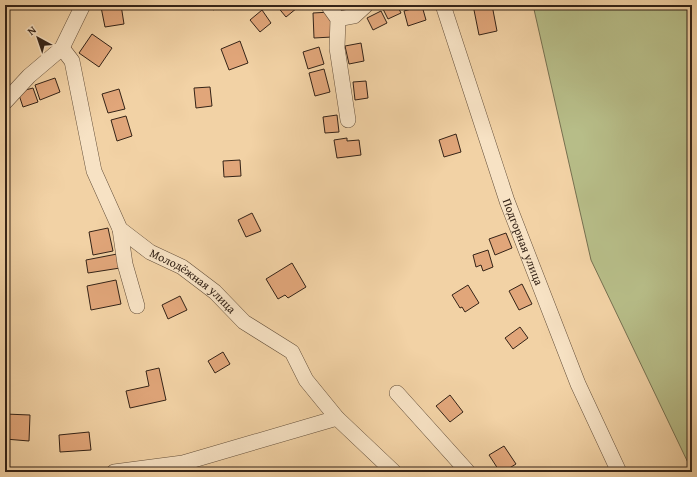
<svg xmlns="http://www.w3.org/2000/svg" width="697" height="477" viewBox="0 0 697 477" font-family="'Gentium Book Plus',serif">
	<rect width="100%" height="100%" fill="#f2d2a5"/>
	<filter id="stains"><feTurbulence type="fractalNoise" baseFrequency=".005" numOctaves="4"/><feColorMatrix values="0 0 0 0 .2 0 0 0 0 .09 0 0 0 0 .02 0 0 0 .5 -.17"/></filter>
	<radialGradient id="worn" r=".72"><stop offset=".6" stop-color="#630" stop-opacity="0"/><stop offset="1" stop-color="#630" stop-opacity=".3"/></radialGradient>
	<polygon fill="#b7bd88" stroke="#767050" points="533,5 692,5 692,471 591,260"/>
	<g fill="#e1a67a" stroke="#342317">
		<polygon points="112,5 121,5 124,24 105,27 101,7"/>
		<polygon points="205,5 217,5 214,10"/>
		<polygon points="276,5 294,5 297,8 286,17"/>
		<polygon points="381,5 397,5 401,13 388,19"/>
		<polygon points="473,5 492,5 497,31 479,35"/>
		<polygon points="422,6 426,20 408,26 404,11"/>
		<polygon points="262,10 271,23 260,32 250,20"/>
		<polygon points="381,11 387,23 373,30 367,18"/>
		<polygon points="330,12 332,37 314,38 313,13"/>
		<polygon points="92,34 112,48 99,67 79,53"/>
		<polygon points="240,41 248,63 229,70 221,49"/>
		<polygon points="361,43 364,61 349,64 345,46"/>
		<polygon points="319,47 324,64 308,69 303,52"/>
		<polygon points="324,69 330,92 315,96 309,73"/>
		<polygon points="55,78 60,92 40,100 35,85"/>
		<polygon points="366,81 368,98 355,100 353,82"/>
		<polygon points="210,87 212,106 196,108 194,88"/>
		<polygon points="33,88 38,102 23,107 18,92"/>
		<polygon points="119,89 125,109 108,113 102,94"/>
		<polygon points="337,115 339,132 325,133 323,117"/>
		<polygon points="126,116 132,136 117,141 111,120"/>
		<polygon points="456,134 461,152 444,157 439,140"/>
		<polygon points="347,138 347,141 359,140 361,155 337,158 334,140"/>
		<polygon points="240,160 241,176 224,177 223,161"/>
		<polygon points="252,213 261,231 246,237 238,220"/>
		<polygon points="108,228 113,251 93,255 89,232"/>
		<polygon points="506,233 512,248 495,255 489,239"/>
		<polygon points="488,250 493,267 483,271 481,265 476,267 473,255"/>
		<polygon points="117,254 120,268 88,273 86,260"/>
		<polygon points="292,263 306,287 288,298 285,295 278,299 266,279"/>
		<polygon points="116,280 121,304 91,310 87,286"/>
		<polygon points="522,284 532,304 519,310 509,291"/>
		<polygon points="468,285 479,303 465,312 462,307 460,308 452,295"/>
		<polygon points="180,296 187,310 168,319 162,305"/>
		<polygon points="520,327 528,338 513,349 505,338"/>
		<polygon points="223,352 230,364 215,373 208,361"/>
		<polygon points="159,368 166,400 130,408 126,391 149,386 146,371"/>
		<polygon points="450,395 463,412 450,422 436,406"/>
		<polygon points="5,414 30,415 29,441 5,439"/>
		<polygon points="89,432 91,450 60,452 59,435"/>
		<polygon points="504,446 516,464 503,472 500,472 489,455"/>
	</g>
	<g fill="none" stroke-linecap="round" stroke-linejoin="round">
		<defs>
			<g id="street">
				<polyline points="328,5 338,19 337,48 348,120"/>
				<path id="s1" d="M443,5L507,201L578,384L619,472"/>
				<polyline points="338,19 354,16 366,5"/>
				<path id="s2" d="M62,48L72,61L94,171L120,229L150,252L182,267L215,292L244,322L292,352L306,380L337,418L394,472"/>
				<polyline points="5,102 29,76 62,48 83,5"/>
				<polyline points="120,229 125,264 137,306"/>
				<polyline points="397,393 468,472"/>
				<polyline points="114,472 183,463 337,418"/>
			</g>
		</defs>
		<use href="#street" stroke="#644f3a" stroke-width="16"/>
		<use href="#street" stroke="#f7e2c4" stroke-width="15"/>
	</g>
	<g text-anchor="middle" stroke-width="3" stroke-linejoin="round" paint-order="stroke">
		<g font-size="12" fill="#342317" stroke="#f7e2c4">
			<text dy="4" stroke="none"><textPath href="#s1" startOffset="250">Подгорная улица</textPath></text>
			<text dy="4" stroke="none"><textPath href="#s2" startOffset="282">Молодёжная улица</textPath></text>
		</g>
	</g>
	<rect width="697" height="477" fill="none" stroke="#f2d2a5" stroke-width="20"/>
	<rect x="6" y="6" width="685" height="465" fill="none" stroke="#342317" stroke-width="2"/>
	<rect x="10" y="10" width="677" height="457" fill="none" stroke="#342317"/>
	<g transform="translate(38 38) rotate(320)" stroke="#f7e2c4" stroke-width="3" paint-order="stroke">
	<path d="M0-3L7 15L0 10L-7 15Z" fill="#342317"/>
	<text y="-6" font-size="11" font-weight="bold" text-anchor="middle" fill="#342317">N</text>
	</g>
	<rect width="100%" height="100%" filter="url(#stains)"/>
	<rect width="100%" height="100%" fill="url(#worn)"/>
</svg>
